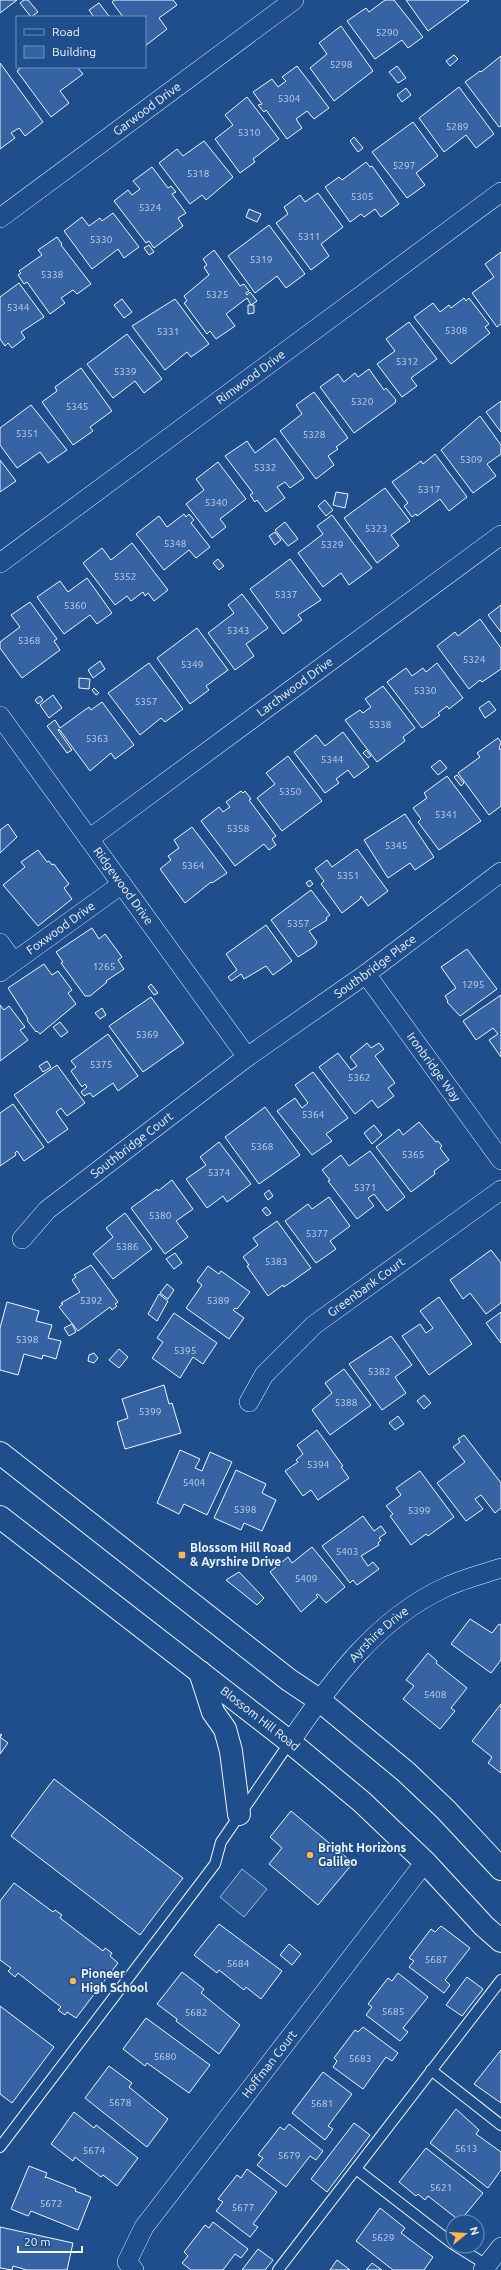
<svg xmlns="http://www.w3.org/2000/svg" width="501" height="2270" viewBox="0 0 501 2270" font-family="Ubuntu,sans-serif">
	<rect width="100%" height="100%" fill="#1f4e8c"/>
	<polygon fill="#305b95" stroke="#a8bbd7" points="242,1869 267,1889 244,1917 220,1897"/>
	<g fill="#3563a3" stroke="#f2f6ff">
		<polygon points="0,0 17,0 0,13"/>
		<polygon points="24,0 28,0 38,12 31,17 20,3"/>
		<polygon points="114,0 173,0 177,5 159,18 167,29 145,46 145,17 123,17 112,2"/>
		<polygon points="385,0 394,0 423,37 408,48 402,40 375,59 347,21 366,8 369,12"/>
		<polygon points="406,0 468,0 469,1 428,31"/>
		<polygon points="99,3 109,16 112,17 94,17 89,10"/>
		<polygon points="341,26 373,71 334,101 310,68 327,54 319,43"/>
		<polygon points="454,55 458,59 450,66 446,61"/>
		<polygon points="501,56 501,126 499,127 465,82 480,71 481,72"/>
		<polygon points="0,63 43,122 25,136 19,128 11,133 15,138 0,149"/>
		<polygon points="297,66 329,108 314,119 307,111 296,119 302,128 287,139 266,110 264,112 258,105 262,104 253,92 272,79 278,87 286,81 282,77"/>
		<polygon points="397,66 406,78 398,83 389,72"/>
		<polygon points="22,67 77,67 83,74 60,91 69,103 51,117 17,71"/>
		<polygon points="459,87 494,134 476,148 466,135 444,152 419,118"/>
		<polygon points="406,88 411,95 402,102 397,95"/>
		<polygon points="247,97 279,139 253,159 255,162 240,173 215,139 233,125 225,115"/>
		<polygon points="413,122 438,156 416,173 425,185 407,198 372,152"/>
		<polygon points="354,137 363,148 358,152 350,141"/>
		<polygon points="204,141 233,177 206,200 202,195 190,204 159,163 177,149 183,156"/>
		<polygon points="366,162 370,167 372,166 399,204 381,217 375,209 364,217 361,214 350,222 325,187 339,177 342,180"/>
		<polygon points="152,167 168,188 171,186 176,192 172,194 186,213 178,218 183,226 154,248 149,241 146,243 114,201 128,190 132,195 140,189 133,181"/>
		<polygon points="318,193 343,227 321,244 329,256 311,270 276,223 288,214 284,207 300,195 305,202"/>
		<polygon points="249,209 261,214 257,222 246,217"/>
		<polygon points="113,213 139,247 124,258 118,249 92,269 64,231 82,217 89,226 100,218 102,221"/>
		<polygon points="269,225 305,274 286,288 277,276 255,293 228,256"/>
		<polygon points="57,237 62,244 61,245 91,284 77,294 73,290 61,298 65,303 50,314 27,282 24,284 18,275 21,273 19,271 42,255 38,250"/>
		<polygon points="149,245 154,252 149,255 144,248"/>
		<polygon points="214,250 240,286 244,284 249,291 246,293 247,295 250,292 257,301 251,305 247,298 226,314 235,326 216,339 210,331 207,334 184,303 187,301 184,296 209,275 204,267 207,265 203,259"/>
		<polygon points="501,252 501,324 497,327 472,293 494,277 485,264"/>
		<polygon points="19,283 44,317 21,332 25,338 12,348 8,343 5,346 0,339 0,297"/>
		<polygon points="464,298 466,301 469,298 489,324 485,327 490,333 451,364 414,317 433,303 440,312 449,305 451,308"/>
		<polygon points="122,299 132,312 124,318 114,305"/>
		<polygon points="175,299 209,344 191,357 187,352 165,370 132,326"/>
		<polygon points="248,305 254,305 254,313 248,314"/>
		<polygon points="409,322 437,359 411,378 417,386 402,397 377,364 395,351 386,339"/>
		<polygon points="127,334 162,379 144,393 135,381 113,398 87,364"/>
		<polygon points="81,368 112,411 90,427 93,431 73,445 42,402 57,391 55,387"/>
		<polygon points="369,369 384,390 386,388 396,400 395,403 354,433 320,387 338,374 344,382 355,373 358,377"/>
		<polygon points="314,392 348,438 336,447 338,449 328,456 334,465 316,479 280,431 302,414 296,405"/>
		<polygon points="501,401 501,432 486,412"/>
		<polygon points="31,405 67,450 48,463 40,452 17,468 0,445 0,428"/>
		<polygon points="480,416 501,445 501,454 487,464 496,476 473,493 441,450"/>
		<polygon points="275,438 304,478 290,488 285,482 277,487 285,498 266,512 257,500 255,502 250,495 253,493 225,456 247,441 255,453"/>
		<polygon points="435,454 467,497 449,511 440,499 417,516 416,514 412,517 404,506 408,503 392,482 421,461 423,464"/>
		<polygon points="0,460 16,481 0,492"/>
		<polygon points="218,462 246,499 220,519 226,527 212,538 186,504 204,490 196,479"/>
		<polygon points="385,488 410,521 391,535 399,546 377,563 344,518"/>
		<polygon points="336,492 348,494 345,508 333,505"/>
		<polygon points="325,500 333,510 326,516 318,506"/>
		<polygon points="184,514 186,517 189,514 194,520 191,523 210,547 196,558 189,550 164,570 136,534 159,516 167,527"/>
		<polygon points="332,515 372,568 349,585 341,573 323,587 298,553 323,534 317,526"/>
		<polygon points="285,522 298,539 288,546 275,530"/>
		<polygon points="275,532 281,540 275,545 269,536"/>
		<polygon points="132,543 168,590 154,601 148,593 145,596 143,592 131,601 127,596 115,605 83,563 102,548 111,560"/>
		<polygon points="218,559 224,566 219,570 213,563"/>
		<polygon points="290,559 321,600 298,615 302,620 283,634 250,589"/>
		<polygon points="87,578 112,613 97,624 90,615 64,634 37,597 60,581 68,592"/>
		<polygon points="242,594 268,628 246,644 254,656 235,670 208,633 234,613 228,605"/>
		<polygon points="30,602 57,639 54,641 60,650 22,678 0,648 0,642 20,627 11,615"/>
		<polygon points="501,605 501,632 488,615"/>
		<polygon points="480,619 501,648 501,669 482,682 480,680 469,689 437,646 455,632 458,636"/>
		<polygon points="197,628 228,670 206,686 209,690 190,704 157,658"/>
		<polygon points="100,661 105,669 93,678 88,670"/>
		<polygon points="149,663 183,709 165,722 161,718 140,735 108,693"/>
		<polygon points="437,663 463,698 449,709 447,706 438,713 440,715 422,728 387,682 406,668 412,676 423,668 426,672"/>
		<polygon points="79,678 90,679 89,689 79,688"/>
		<polygon points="383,686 415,728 403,737 405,741 377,762 345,720 360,710 363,713 371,707 365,699"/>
		<polygon points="94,688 99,693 96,695 92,690"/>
		<polygon points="53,695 62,708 49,718 40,705"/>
		<polygon points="40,696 43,700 38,704 35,700"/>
		<polygon points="489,701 496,710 485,718 479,708"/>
		<polygon points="102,702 134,745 115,759 111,753 90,771 59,729 58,730 72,750 67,753 47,726 55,720 60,728 89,707 91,710"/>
		<polygon points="343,732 369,767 354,778 348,770 336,779 339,783 325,793 294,752 316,735 325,746"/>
		<polygon points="498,738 501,742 499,749 501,749 501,806 489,815 458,773 480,757 477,753"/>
		<polygon points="366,750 371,756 368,758 363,753"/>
		<polygon points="288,756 322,801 282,831 257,798 275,784 266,773"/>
		<polygon points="440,760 447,768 438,775 431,767"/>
		<polygon points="457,775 464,783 461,786 454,777"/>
		<polygon points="447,776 481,821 439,850 418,822 421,819 413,808 427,798 424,793"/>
		<polygon points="241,791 243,793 245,791 251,799 249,800 276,836 272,839 276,845 269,850 264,844 235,866 201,821 219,807 223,812 230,807 226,802"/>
		<polygon points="405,814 434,857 415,870 410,863 388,878 364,840"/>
		<polygon points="8,824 17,837 0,853 0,830"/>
		<polygon points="192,827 227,873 212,883 211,882 185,903 160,869 171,860 168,856 179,848 174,840"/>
		<polygon points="357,849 388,891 368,906 361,896 360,899 342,913 321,884 324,881 315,869 327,860 332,867"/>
		<polygon points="38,850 47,862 49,861 52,865 54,864 69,884 64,888 72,899 38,926 3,885 25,867 21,862"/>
		<polygon points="310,880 313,884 309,887 306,883"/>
		<polygon points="311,890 330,915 326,918 327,920 309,931 317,942 315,946 298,957 271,920"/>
		<polygon points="266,925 292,961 273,975 266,966 244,979 241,974 231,981 228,977 237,970 226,954"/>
		<polygon points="92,928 99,939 105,934 122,957 118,960 124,969 106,981 107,982 90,996 85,996 61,963 63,962 56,952"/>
		<polygon points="467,949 497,989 460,1016 447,1002 448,1001 445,996 456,988 441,967"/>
		<polygon points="44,964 52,975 58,971 72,990 68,993 76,1004 40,1034 37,1031 36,1032 27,1020 28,1019 8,988"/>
		<polygon points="151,984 158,993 154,995 148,987"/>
		<polygon points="501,995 501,1057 489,1040 498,1034 493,1028 476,1040 463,1021"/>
		<polygon points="151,997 184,1043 143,1072 109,1026"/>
		<polygon points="0,1005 4,1010 9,1006 25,1027 20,1030 28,1040 0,1061"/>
		<polygon points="102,1008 106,1015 100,1019 95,1013"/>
		<polygon points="60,1022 68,1032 61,1037 53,1027"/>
		<polygon points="108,1034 138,1076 118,1091 113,1083 93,1097 90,1093 84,1096 81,1092 87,1087 85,1084 82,1087 71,1071 76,1067 71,1061"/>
		<polygon points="367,1043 371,1048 379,1043 384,1049 375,1056 395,1083 388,1088 394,1096 378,1108 372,1100 355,1114 319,1067 338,1053 351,1070 357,1066 350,1057"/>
		<polygon points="47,1061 51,1067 43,1072 39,1066"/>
		<polygon points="57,1065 85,1103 67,1116 61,1108 56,1112 68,1129 48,1143 14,1095"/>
		<polygon points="313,1072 348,1118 326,1134 332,1141 312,1155 277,1111 295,1098 302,1108 308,1103 295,1085"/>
		<polygon points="13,1104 44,1147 24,1161 17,1151 15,1153 16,1155 0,1166 0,1113"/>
		<polygon points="265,1107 300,1155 259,1184 225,1137"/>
		<polygon points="419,1122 436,1142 438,1141 442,1146 440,1148 449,1160 434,1171 435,1174 411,1192 376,1147 399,1129 403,1135"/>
		<polygon points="374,1125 382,1135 372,1144 364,1133"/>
		<polygon points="219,1142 251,1184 227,1202 223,1196 207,1208 186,1179 206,1165 200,1157"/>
		<polygon points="370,1151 405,1197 387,1211 374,1194 368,1198 374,1206 357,1219 328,1181 330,1180 322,1170 341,1155 349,1166"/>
		<polygon points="172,1180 193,1209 176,1221 188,1237 165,1254 131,1208 157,1189 158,1191"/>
		<polygon points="269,1190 273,1196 268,1200 264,1194"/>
		<polygon points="329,1197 350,1226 330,1241 336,1249 316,1263 285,1221 308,1204 312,1209"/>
		<polygon points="266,1207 271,1213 267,1216 262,1210"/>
		<polygon points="125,1213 152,1249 113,1279 93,1254 113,1237 106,1228"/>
		<polygon points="277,1221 311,1268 284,1287 283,1285 268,1296 247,1266 249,1265 243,1257 258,1245 253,1238"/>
		<polygon points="491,1250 501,1263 501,1303 486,1314 470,1293 463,1299 450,1280"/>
		<polygon points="175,1253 182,1263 174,1269 166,1259"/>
		<polygon points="91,1265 118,1302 115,1304 117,1306 112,1310 110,1307 78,1331 59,1307 63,1304 61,1303 80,1292 72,1280 76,1277 74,1275"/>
		<polygon points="208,1266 219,1274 221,1271 250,1292 237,1309 235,1308 233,1310 244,1318 229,1339 186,1308 202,1285 197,1281"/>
		<polygon points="167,1284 174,1290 168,1299 160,1293"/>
		<polygon points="159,1294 168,1301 157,1321 148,1314"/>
		<polygon points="439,1297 472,1344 429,1375 402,1336 420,1324 426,1333 433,1328 420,1311"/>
		<polygon points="7,1302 39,1311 36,1321 52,1325 48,1338 61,1341 56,1359 43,1355 42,1359 24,1354 18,1375 0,1370 0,1328"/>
		<polygon points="501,1312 501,1343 486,1323"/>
		<polygon points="174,1313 217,1343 203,1364 193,1357 180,1378 152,1358 163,1342 157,1338"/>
		<polygon points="72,1324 76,1332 69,1336 64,1328"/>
		<polygon points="391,1336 412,1365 395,1377 406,1393 382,1410 349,1364"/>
		<polygon points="119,1349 128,1357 119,1368 109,1360"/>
		<polygon points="94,1353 98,1358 94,1363 88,1361 89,1355"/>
		<polygon points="344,1369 371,1405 330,1435 312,1410 332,1393 325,1383"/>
		<polygon points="164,1385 169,1404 172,1403 181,1433 125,1449 117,1422 128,1418 122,1399"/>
		<polygon points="424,1395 431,1403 424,1409 417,1401"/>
		<polygon points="398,1416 404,1424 395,1430 389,1423"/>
		<polygon points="317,1430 343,1466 341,1467 349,1478 318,1500 311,1490 303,1496 285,1471 298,1462 296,1460 303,1454 297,1445"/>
		<polygon points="464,1435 501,1483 501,1508 495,1513 481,1495 475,1499 483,1509 466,1521 437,1483 465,1462 453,1447 460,1442 458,1439"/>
		<polygon points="180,1450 200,1459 195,1468 202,1471 210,1452 232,1462 207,1515 184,1504 179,1514 157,1503"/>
		<polygon points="236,1470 266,1484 262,1493 276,1500 262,1531 244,1523 241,1530 214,1518"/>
		<polygon points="420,1471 454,1517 428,1536 426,1534 411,1545 390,1516 393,1514 386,1506 401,1495 396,1488"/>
		<polygon points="363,1516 374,1531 381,1526 386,1533 379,1538 381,1540 378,1543 379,1545 361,1556 368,1566 373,1562 379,1569 357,1585 353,1580 350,1583 322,1546"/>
		<polygon points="312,1547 345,1587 326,1603 318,1594 316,1595 318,1597 301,1612 270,1572 288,1557 292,1563"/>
		<polygon points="239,1572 264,1598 257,1605 226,1580"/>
		<polygon points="470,1619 492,1633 499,1624 501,1625 501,1660 491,1673 451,1644"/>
		<polygon points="428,1653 437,1661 436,1663 467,1688 451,1708 455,1711 440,1729 403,1699 414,1686 406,1680"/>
		<polygon points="501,1704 501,1773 488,1763 492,1757 472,1741"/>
		<polygon points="0,1734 2,1735 0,1737 8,1743 0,1754"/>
		<polygon points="54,1779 183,1878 140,1935 11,1836"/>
		<polygon points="291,1811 353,1863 318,1905 269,1864 282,1848 270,1837"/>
		<polygon points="14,1883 53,1912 55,1910 62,1915 60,1918 103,1951 105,1948 112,1953 110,1956 118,1963 76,2018 67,2012 65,2015 58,2010 61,2007 18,1973 15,1977 8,1971 11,1968 0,1960 0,1901"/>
		<polygon points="219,1924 282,1971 261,1999 246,1987 244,1990 219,1970 217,1973 194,1955"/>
		<polygon points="441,1926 470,1948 445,1980 450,1985 444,1993 409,1967 414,1961 409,1958 431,1929 435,1932"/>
		<polygon points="289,1944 301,1954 292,1965 280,1955"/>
		<polygon points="182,1972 204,1989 201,1993 240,2025 219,2054 176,2021 177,2019 157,2004"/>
		<polygon points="398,1973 428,1997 403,2028 408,2032 400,2041 366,2015 372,2007 368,2004 388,1978 392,1981"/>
		<polygon points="467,1977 483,1989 462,2016 446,2005"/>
		<polygon points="0,2006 54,2047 12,2103 0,2094"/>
		<polygon points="146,2018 210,2065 189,2093 147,2063 145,2066 123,2049"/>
		<polygon points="363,2027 398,2053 392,2061 386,2057 363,2089 333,2067 337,2061 334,2058 355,2030 358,2032"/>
		<polygon points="501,2050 501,2103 474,2084"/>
		<polygon points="109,2066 132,2083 129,2087 168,2119 147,2147 85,2098"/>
		<polygon points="323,2072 352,2094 328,2126 333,2129 325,2140 292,2113"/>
		<polygon points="456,2109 479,2130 476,2134 501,2152 501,2170 488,2188 430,2143"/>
		<polygon points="74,2112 94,2128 96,2125 138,2158 117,2186 103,2175 101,2177 75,2157 73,2161 51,2144"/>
		<polygon points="354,2123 370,2135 327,2192 311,2179"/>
		<polygon points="289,2124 323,2151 316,2160 310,2156 286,2187 257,2165 263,2158 258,2155 280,2127 284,2130"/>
		<polygon points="426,2148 483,2193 460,2221 428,2196 425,2200 418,2194 416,2196 399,2182"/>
		<polygon points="29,2166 47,2173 45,2178 46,2177 76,2189 75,2191 91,2197 78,2230 31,2211 28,2216 11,2209"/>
		<polygon points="247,2169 277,2192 253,2224 258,2227 250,2237 216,2211 223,2202 218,2199 237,2175 241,2178"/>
		<polygon points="380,2208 405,2228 401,2233 433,2257 424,2270 393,2270 356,2241"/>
		<polygon points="213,2222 248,2249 241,2258 235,2254 223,2270 191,2270 182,2263 188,2256 184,2252 205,2225 209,2228"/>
		<polygon points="0,2227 73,2243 67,2270 27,2270 13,2266 12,2270 0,2268"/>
		<polygon points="258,2249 273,2260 265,2270 242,2270"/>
		<polygon points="337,2260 350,2270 330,2270"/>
		<polygon points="372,2263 382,2270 366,2270"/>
	</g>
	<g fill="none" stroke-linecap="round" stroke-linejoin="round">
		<defs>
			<g id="service">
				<polyline points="431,2070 501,2125"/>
				<polyline points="0,2147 215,1864 221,1842 290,1742"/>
				<polyline points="356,2169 453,2244"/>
				<polyline points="456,2246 490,2267"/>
				<polyline points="278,2270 501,1980"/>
			</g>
			<g id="minor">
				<path id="s1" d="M0,218L294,0"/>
				<path id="s2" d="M0,563L501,192"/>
				<path id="s3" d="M0,716L247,1057"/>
				<path id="s4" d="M89,839L501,535"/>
				<polyline points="0,943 13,961"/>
				<path id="s5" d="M0,972L122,884"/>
				<path id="s6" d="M366,974L501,1160"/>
				<path id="s7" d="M22,1239L47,1210L247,1057L366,974L501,872"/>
				<path id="s8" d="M249,1402L264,1375L314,1325L501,1190"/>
				<path id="s9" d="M290,1742C332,1681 376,1619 446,1587C463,1579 483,1574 501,1568"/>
				<path id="s10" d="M134,2270L127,2262L144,2227L425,1862"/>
				<polyline points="483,2270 501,2247"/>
			</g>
			<g id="secondary">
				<polyline points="0,1453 289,1680 319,1700 406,1772 446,1810 501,1869"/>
				<path id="s11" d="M0,1517L290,1742L362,1802L425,1862L484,1926L501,1941"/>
				<polyline points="200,1672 213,1712 225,1729 231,1751 239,1814"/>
			</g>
		</defs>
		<use href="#service" stroke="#f2f6ff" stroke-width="12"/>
		<use href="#minor" stroke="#f2f6ff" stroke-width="20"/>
		<use href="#secondary" stroke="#f2f6ff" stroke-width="24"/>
		<use href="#service" stroke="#1f4e8c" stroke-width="10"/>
		<use href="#minor" stroke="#1f4e8c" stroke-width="19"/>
		<use href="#secondary" stroke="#1f4e8c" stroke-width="22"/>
	</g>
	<g fill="#ffb74d" stroke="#1f4e8c" stroke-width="1.5">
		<rect x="178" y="1551" width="8" height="8" rx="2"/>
		<circle cx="310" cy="1855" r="4"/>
		<circle cx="73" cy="1981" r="4"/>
	</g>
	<g text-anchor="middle" stroke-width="3" stroke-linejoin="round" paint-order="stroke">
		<g font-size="10" fill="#c3d1e8">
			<text x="387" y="36">5290</text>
			<text x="341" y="68">5298</text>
			<text x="289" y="102">5304</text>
			<text x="457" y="130">5289</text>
			<text x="249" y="136">5310</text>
			<text x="404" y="169">5297</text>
			<text x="198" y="177">5318</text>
			<text x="362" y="200">5305</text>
			<text x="150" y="211">5324</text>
			<text x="309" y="240">5311</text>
			<text x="101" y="243">5330</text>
			<text x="261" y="263">5319</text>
			<text x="52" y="278">5338</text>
			<text x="217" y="298">5325</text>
			<text x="18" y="311">5344</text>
			<text x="456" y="334">5308</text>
			<text x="168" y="335">5331</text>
			<text x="407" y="365">5312</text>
			<text x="125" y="375">5339</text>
			<text x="362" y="405">5320</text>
			<text x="77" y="410">5345</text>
			<text x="27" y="437">5351</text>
			<text x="314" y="438">5328</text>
			<text x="471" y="463">5309</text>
			<text x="265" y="471">5332</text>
			<text x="429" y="493">5317</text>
			<text x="216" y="506">5340</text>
			<text x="376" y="532">5323</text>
			<text x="175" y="547">5348</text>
			<text x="332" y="548">5329</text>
			<text x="125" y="580">5352</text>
			<text x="286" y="598">5337</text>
			<text x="75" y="609">5360</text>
			<text x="238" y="634">5343</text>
			<text x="29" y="644">5368</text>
			<text x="474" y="663">5324</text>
			<text x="192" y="668">5349</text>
			<text x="425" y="694">5330</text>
			<text x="146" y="705">5357</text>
			<text x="380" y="728">5338</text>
			<text x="97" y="742">5363</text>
			<text x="332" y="763">5344</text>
			<text x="290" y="795">5350</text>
			<text x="446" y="818">5341</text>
			<text x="238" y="832">5358</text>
			<text x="396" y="849">5345</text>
			<text x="193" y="869">5364</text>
			<text x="348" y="879">5351</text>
			<text x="298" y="927">5357</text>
			<text x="104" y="970">1265</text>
			<text x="473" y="988">1295</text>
			<text x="147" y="1038">5369</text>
			<text x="101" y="1068">5375</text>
			<text x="359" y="1081">5362</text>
			<text x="313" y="1118">5364</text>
			<text x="262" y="1150">5368</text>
			<text x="413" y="1158">5365</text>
			<text x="219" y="1176">5374</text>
			<text x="365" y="1191">5371</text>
			<text x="160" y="1219">5380</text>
			<text x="317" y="1237">5377</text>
			<text x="127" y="1250">5386</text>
			<text x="276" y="1265">5383</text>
			<text x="91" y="1304">5392</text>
			<text x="218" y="1304">5389</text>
			<text x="27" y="1343">5398</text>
			<text x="185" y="1354">5395</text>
			<text x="379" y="1375">5382</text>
			<text x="346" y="1406">5388</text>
			<text x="150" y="1415">5399</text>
			<text x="318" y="1468">5394</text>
			<text x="194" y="1486">5404</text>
			<text x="245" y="1513">5398</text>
			<text x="419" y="1514">5399</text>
			<text x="347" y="1555">5403</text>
			<text x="306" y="1582">5409</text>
			<text x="435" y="1698">5408</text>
			<text x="436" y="1963">5687</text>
			<text x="238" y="1967">5684</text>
			<text x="393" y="2015">5685</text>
			<text x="196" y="2016">5682</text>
			<text x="165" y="2060">5680</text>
			<text x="360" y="2062">5683</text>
			<text x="120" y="2106">5678</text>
			<text x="322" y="2107">5681</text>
			<text x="466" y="2152">5613</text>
			<text x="94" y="2154">5674</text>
			<text x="289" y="2159">5679</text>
			<text x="441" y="2191">5621</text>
			<text x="51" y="2207">5672</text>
			<text x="243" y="2211">5677</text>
			<text x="383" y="2241">5629</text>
		</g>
		<g font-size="12" fill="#f2f6ff" stroke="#1f4e8c">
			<text dy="4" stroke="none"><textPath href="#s1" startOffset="183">Garwood Drive</textPath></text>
			<text dy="4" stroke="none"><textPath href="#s2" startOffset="312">Rimwood Drive</textPath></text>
			<text dy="4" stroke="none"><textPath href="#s4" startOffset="256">Larchwood Drive</textPath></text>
			<text dy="4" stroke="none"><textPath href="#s3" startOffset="210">Ridgewood Drive</textPath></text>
			<text dy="4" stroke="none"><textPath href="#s5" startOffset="75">Foxwood Drive</textPath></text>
			<text dy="4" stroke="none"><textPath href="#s7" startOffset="447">Southbridge Place</textPath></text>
			<text dy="4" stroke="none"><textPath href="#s6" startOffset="115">Ironbridge Way</textPath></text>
			<text dy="4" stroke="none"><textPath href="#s7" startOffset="145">Southbridge Court</textPath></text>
			<text dy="4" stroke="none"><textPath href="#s8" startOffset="166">Greenbank Court</textPath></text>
			<text dy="4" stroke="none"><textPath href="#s9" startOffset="140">Ayrshire Drive</textPath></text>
			<text dy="4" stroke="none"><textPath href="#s11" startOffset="329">Blossom Hill Road</textPath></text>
			<text dy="4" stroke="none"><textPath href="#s10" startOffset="255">Hoffman Court</textPath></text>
		</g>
		<g font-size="12" font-weight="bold" fill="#f2f6ff" stroke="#1f4e8c" text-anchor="start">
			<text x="190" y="1552">Blossom Hill Road<tspan x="190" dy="14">&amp; Ayrshire Drive</tspan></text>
			<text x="318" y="1852">Bright Horizons<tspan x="318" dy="14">Galileo</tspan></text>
			<text x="81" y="1978">Pioneer<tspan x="81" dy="14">High School</tspan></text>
		</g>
	</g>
	<rect x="16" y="16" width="130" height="52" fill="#1f4e8c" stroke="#7391ba"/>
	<rect x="24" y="29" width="20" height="6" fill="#1f4e8c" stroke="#7391ba"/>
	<text x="52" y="36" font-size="12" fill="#f2f6ff">Road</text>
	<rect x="24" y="46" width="20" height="12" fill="#3563a3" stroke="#7391ba"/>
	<text x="52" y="56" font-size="12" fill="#f2f6ff">Building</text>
	<g transform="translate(465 2234) rotate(72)"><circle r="19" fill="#1f4e8c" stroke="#7391ba"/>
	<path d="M0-3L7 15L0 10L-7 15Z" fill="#ffb74d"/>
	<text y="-6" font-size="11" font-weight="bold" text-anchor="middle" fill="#f2f6ff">N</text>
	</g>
	<path d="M18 2246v6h64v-6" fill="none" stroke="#f2f6ff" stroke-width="2"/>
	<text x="24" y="2246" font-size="12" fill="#f2f6ff" stroke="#1f4e8c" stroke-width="3" paint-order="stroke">20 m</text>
</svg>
